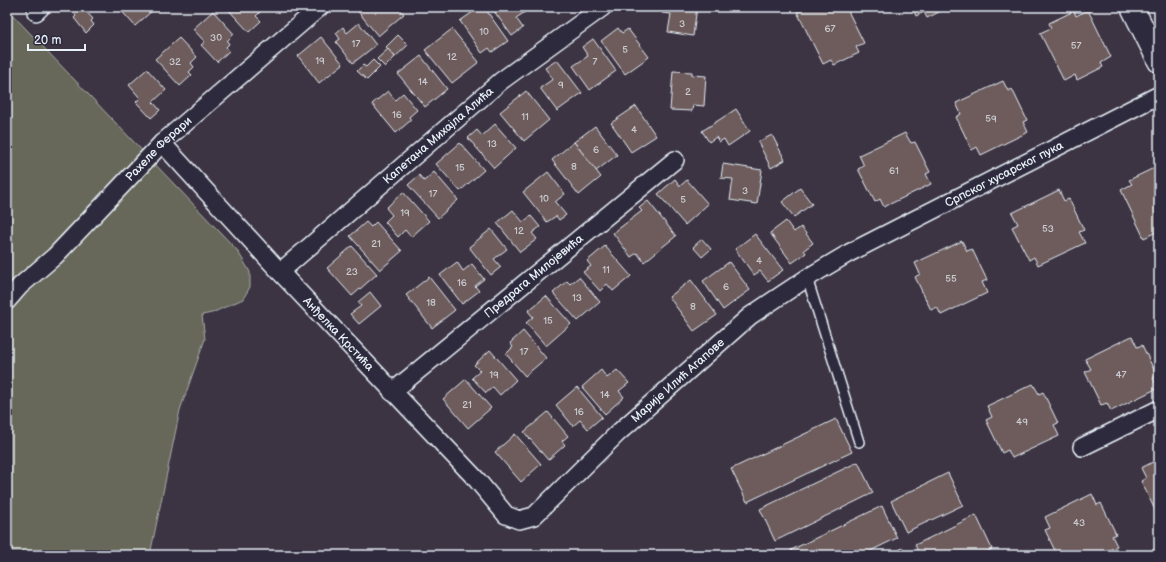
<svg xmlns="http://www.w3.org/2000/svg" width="1166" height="562" viewBox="0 0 1166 562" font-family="'Balsamiq Sans',sans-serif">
	<rect width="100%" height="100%" fill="#3c3443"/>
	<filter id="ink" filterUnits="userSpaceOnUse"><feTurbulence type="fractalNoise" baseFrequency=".025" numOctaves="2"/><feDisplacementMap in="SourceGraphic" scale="8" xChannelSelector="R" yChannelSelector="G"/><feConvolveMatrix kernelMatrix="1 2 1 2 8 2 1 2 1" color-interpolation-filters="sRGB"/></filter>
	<g filter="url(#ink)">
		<polygon fill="#67685a" stroke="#a8aca9" points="7,9 237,250 250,272 250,287 243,299 212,313 202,315 205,339 180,410 150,555 7,555"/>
		<g fill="#6e5b5b" stroke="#e8f1f8">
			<polygon points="77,7 82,7 93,19 91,21 94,25 86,33 74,18 76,16 72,12"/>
			<polygon points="118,7 150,7 153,10 135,26"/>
			<polygon points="226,7 265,7 256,16 261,21 249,32"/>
			<polygon points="359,7 398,7 404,14 378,36 356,9"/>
			<polygon points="480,7 484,7 508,41 492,52 489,48 482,53 460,21"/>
			<polygon points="491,7 530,7 531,8 516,18 523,28 512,36"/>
			<polygon points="663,7 697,7 693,36 668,32 671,14 662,13"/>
			<polygon points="807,7 846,7 864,43 856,47 859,53 834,65 831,60 823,64 797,12"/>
			<polygon points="912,7 949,7 927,18 924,12 916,16"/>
			<polygon points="1060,7 1072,7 1062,11"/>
			<polygon points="1088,10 1111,57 1101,63 1103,67 1077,80 1075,75 1064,81 1040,33 1051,28 1049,23 1074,11 1076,16"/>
			<polygon points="213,11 234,34 227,41 229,44 226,47 229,51 217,62 201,45 205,42 193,29"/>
			<polygon points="359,23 376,45 353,63 336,42 340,39 336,33 343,27 347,33"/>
			<polygon points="618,28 622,33 628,29 649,57 625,74 601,41"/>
			<polygon points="452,29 479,62 452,83 425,50"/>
			<polygon points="398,35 408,45 395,57 386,47"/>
			<polygon points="321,37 343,64 319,83 298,56"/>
			<polygon points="179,38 197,57 191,63 194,67 189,72 192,75 180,86 155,59"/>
			<polygon points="593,39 616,71 590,90 573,66 588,56 582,47"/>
			<polygon points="388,49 395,57 385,67 377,59"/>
			<polygon points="421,56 447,89 425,107 398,74"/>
			<polygon points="373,60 380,67 367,80 357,71 363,65 366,67"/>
			<polygon points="557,60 582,93 557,111 540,88 553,79 545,68"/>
			<polygon points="147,69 166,90 153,102 160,110 151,118 136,102 140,98 129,85"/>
			<polygon points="673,71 692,72 692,75 706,76 704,106 693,105 692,111 670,110"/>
			<polygon points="1003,81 1008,91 1012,89 1027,120 1023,122 1028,132 981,155 977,147 972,150 956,117 961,114 956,103"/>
			<polygon points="388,91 395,100 403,93 417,110 409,117 411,120 396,133 372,104"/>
			<polygon points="526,91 549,120 524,141 500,112"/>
			<polygon points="636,106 656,136 631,152 611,123"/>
			<polygon points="736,109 750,131 728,146 724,139 719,142 716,137 709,142 702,131"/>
			<polygon points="495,124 516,148 494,168 468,138 477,130 482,136"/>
			<polygon points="595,126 617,155 596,171 574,142"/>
			<polygon points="905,133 911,143 915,142 930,172 926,174 931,184 884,207 880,199 875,202 858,169 864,166 859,155"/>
			<polygon points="772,135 785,160 771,168 758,142"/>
			<polygon points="574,142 601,177 579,195 552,160"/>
			<polygon points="460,143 484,170 460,191 436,164"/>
			<polygon points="723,164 762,170 757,204 730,200 733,179 721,178"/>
			<polygon points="1154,168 1157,172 1159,171 1159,236 1158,236 1156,232 1144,238 1121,190 1132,184 1129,180"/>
			<polygon points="434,172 458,200 438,218 408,185 419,175 424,181"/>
			<polygon points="548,172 565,194 555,202 566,215 559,220 556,216 547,222 523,192"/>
			<polygon points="675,179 680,186 687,180 708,204 685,225 658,194"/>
			<polygon points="800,188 812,204 794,217 782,202"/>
			<polygon points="1059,190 1064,201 1069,199 1084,230 1079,232 1085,243 1038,265 1034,257 1029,260 1012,227 1018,224 1012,213"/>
			<polygon points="403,192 429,221 411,237 405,230 398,237 385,222 392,215 386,208"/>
			<polygon points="648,201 676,236 644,262 637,253 631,257 613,233 642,211 639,208"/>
			<polygon points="513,210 523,222 531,216 540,227 532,233 537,239 520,252 497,223"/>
			<polygon points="786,221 794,232 801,227 813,243 804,250 806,253 792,263 770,233"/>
			<polygon points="366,222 371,227 376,222 402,251 380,270 350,236"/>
			<polygon points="491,229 507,249 494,259 501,267 491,275 469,247"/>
			<polygon points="755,234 783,270 768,281 760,271 754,275 735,249"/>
			<polygon points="702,239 711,249 702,257 693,247"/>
			<polygon points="962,241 967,251 972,249 987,280 982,282 987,293 941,315 937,307 931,310 915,277 920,274 915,263"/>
			<polygon points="352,246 377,274 352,296 327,268"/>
			<polygon points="605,246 631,276 613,291 607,284 600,291 583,272 591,266 587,261"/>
			<polygon points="457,262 463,271 472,264 484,279 475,286 479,291 462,304 440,275"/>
			<polygon points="729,262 750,290 723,310 703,281"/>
			<polygon points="429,277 455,310 432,328 406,295"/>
			<polygon points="579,277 600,302 578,321 553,293 567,281 570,284"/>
			<polygon points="691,280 717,315 694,331 669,297"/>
			<polygon points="370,292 381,306 359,324 350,314 361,306 358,302"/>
			<polygon points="546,296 571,324 546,346 526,323 533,317 528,311"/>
			<polygon points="523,331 546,358 525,376 506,354 513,347 510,343"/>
			<polygon points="1132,336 1137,347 1142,345 1157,376 1153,378 1158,388 1111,411 1107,403 1101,405 1085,372 1091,369 1085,359"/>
			<polygon points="490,350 516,380 500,395 493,387 486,393 472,378 480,371 474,365"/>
			<polygon points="601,370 607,378 617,370 629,383 619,391 624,397 605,414 582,387"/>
			<polygon points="466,379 491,408 468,428 443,399"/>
			<polygon points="1033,384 1039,394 1043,392 1058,423 1054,425 1059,436 1012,458 1008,450 1002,453 986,420 992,417 987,406"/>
			<polygon points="577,387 602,417 588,429 580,420 573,426 556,405"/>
			<polygon points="548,412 568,436 562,441 565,445 548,460 524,432"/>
			<polygon points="836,419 852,452 747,502 731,469"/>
			<polygon points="515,434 541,464 521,482 495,452"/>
			<polygon points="1159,459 1159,514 1157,514 1141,481 1146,478 1141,468"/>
			<polygon points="858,462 873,493 775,541 760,509"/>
			<polygon points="948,473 963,505 906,532 891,501"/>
			<polygon points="1092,494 1097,505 1101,503 1116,534 1112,536 1117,546 1099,555 1057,555 1045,530 1050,528 1045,517"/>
			<polygon points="882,506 897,538 862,555 793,555 791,550"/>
			<polygon points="976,515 992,549 980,555 920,555 915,545"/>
			<polygon points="903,548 907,555 888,555"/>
		</g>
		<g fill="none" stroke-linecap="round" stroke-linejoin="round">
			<defs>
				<polyline id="service" points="807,278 859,442"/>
				<g id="minor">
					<polyline points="36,12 41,7"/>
					<path id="s1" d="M162,143L280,272L477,480L506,515L519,520L534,516L618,433L750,316L807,278L849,253L1159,95"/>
					<path id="s2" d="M280,272L501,81L603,7"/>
					<path id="s3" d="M7,301L20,286L55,256L162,143L320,7"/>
					<path id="s4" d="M392,392L675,160"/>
					<polyline points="1082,447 1159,409"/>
				</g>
				<polyline id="tertiary" points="1132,7 1159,61"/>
			</defs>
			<use href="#service" stroke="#e8f1f8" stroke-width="12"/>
			<use href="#minor" stroke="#e8f1f8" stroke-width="20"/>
			<use href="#tertiary" stroke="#e8f1f8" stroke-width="25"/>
			<use href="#service" stroke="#2f2a3d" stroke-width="9"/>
			<use href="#minor" stroke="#2f2a3d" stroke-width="17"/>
			<use href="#tertiary" stroke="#2f2a3d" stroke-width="22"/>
		</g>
	</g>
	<g text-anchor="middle" stroke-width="3.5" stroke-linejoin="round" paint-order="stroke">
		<g font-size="10" fill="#caccd1">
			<text x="682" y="27">3</text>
			<text x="830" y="32">67</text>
			<text x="484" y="35">10</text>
			<text x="216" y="41">30</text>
			<text x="356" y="47">17</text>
			<text x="1076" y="49">57</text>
			<text x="625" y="53">5</text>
			<text x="452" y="60">12</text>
			<text x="320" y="64">19</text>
			<text x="175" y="65">32</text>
			<text x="595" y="65">7</text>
			<text x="423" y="85">14</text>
			<text x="561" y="88">9</text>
			<text x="688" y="95">2</text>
			<text x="397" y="118">16</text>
			<text x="525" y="120">11</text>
			<text x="991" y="122">59</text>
			<text x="634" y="133">4</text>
			<text x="492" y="147">13</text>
			<text x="596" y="153">6</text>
			<text x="574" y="170">8</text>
			<text x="460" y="171">15</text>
			<text x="894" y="174">61</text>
			<text x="745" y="194">3</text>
			<text x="433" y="197">17</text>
			<text x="544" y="202">10</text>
			<text x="683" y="203">5</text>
			<text x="405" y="216">19</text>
			<text x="1048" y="232">53</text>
			<text x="519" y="234">12</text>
			<text x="376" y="247">21</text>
			<text x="759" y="264">4</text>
			<text x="606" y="273">11</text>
			<text x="352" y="275">23</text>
			<text x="951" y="282">55</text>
			<text x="462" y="286">16</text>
			<text x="726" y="290">6</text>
			<text x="577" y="301">13</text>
			<text x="431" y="306">18</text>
			<text x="693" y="310">8</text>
			<text x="548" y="324">15</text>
			<text x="524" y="355">17</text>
			<text x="494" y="378">19</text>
			<text x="1121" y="378">47</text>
			<text x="605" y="398">14</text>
			<text x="467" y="408">21</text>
			<text x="579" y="415">16</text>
			<text x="1022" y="425">49</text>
			<text x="1079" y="526">43</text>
		</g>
		<g font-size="12" fill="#e8f1f8" stroke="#2f2a3d">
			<text dy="4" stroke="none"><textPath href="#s2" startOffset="209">Капетана Михајла Алића</textPath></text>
			<text dy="4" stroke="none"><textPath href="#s3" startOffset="215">Рахеле Ферари</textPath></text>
			<text dy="4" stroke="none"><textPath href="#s1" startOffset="1122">Српског хусарског пука</textPath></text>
			<text dy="4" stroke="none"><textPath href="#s4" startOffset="183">Предрага Милојевића</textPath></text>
			<text dy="4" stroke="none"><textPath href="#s1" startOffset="260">Анђелка Крстића</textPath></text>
			<text dy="4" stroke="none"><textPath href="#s1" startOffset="734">Марије Илић Агапове</textPath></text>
		</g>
	</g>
	<rect width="1166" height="562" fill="none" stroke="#2f2a3d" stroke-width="24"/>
	<rect x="12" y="12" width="1142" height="538" fill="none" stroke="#e8f1f8" stroke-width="1.5" filter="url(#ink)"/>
	<path d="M28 44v6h57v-6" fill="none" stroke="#e8f1f8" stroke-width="2"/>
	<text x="34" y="44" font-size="12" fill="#e8f1f8" stroke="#2f2a3d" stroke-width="3" paint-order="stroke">20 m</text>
</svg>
